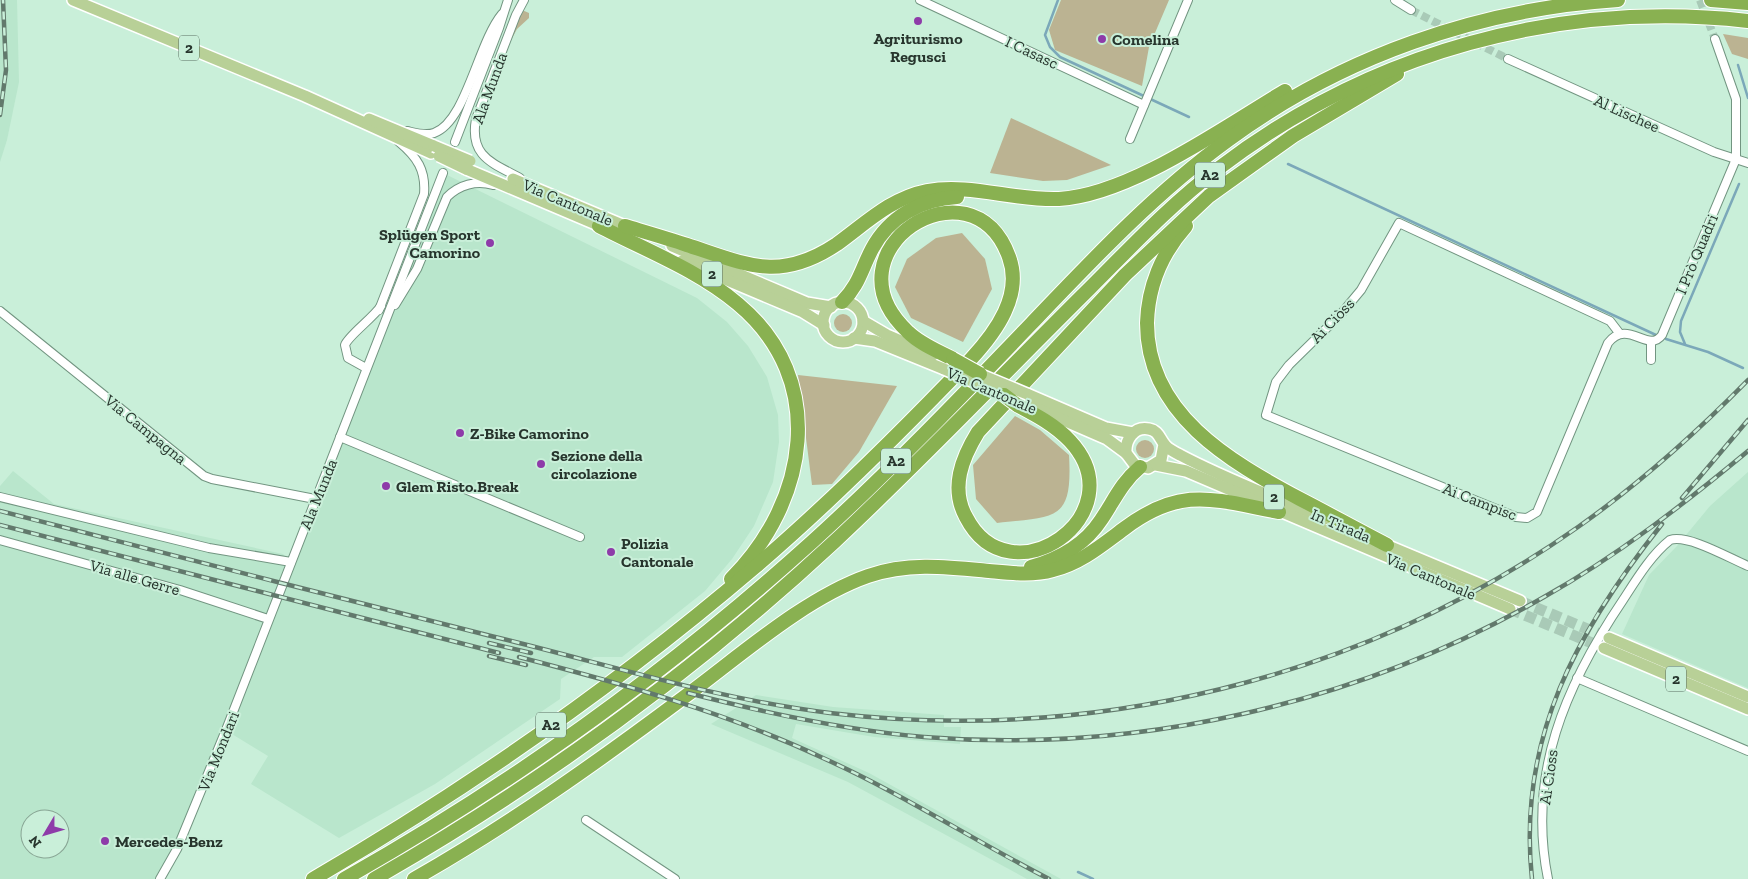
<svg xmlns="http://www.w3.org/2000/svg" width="1748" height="879" viewBox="0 0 1748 879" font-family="'Zilla Slab',serif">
	<rect width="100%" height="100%" fill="#c9efd9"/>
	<g fill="#b9e6cc" fill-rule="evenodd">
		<polygon points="0,0 17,0 19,82 7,140 0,162"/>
		<path d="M443,173L697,298L727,322L748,346L767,377L778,415L779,442L773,482L754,526L732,559L705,591L622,657H594L561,679L560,699L435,784L339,838L251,784L268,756L227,731L160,879H0V486L13,471L54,504L283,554L290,562ZM30,819H60V849H30Z"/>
		<polygon points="1748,472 1748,688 1622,634 1649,575 1677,546 1710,506"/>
		<polygon points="756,695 833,707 944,715 944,727 961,727 960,744 874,737 796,724 792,738 869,773 1061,879 1027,879 848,782 711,724"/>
	</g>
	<g fill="#bbb392">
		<polygon points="1061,0 1169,0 1149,47 1142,86 1055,50 1049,30"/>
		<polygon points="522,10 529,13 529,18 517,29 509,44"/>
		<polygon points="1723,34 1748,38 1748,59 1732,54"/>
		<polygon points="1011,118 1109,164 1111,165 1067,180 1043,181 990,173"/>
		<polygon points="962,233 985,259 992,289 963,342 911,318 895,287 907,259 936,238"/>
		<circle cx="843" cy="323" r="9"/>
		<polygon points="798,375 897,386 859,452 832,484 812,485"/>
		<path d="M1015,416L1040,430L1069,455C1073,523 1055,516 997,523L976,499L973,465Z"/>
		<circle cx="1145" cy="449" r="9"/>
	</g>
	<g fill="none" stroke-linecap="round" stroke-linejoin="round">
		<g stroke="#7ba8b9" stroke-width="2.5">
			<polyline points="1058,0 1045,35 1050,47 1060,57 1189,117"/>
			<polyline points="1738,65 1748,98"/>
			<polyline points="1288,164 1656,335"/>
			<polyline points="1666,339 1708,352 1743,368"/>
			<polyline points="1685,344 1680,332 1681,321 1739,184"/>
			<polyline points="1078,872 1093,879"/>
		</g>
		<g stroke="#a9cab7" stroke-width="8" stroke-dasharray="8 4" stroke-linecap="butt">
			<polyline points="1700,0 1715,39"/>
			<polyline points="1411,10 1508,59"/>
		</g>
		<g stroke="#a9cab7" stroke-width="11" stroke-dasharray="11 5.5" stroke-linecap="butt">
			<polyline points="1520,601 1609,638"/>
			<polyline points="1510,609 1604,648"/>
		</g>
		<defs>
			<g id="street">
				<polyline points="920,0 1144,105"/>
				<polyline points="1395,0 1411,10"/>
				<polyline points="1508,59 1714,152 1748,163"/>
				<path d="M407,131C416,133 426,136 434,133C466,122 478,43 502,14"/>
				<polyline points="1130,139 1188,0"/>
				<polyline points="455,142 499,28 508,0"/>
				<path d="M520,178C493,163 469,157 476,119L516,15L524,0"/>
				<path d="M395,305L417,269L447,197C459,185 476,180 493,185"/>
				<path d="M379,310L424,194C426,170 417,157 399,142"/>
				<polyline points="0,311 204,476 212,479 315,499"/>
				<path d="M1620,334L1610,321L1399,223L1361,290L1341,314L1289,365L1276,382L1266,415L1516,517L1527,518L1537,512L1608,343C1628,318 1648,354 1662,335L1736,159V99L1715,39"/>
				<polyline points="1651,360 1651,341"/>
				<path d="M366,368L348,358L345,345C348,336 373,318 381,306"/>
				<polyline points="340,437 580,537"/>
				<polyline points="0,497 209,548 291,562"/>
				<polyline points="0,540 180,590 268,619"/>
				<polyline points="1577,678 1748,751"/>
				<polyline points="586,820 675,879"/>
				<polyline points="160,879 177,849 226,730 443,173"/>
				<path d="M1548,879C1527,774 1565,686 1623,600C1636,580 1651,555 1670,540C1688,534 1729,558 1748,566"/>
			</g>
			<g id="primary">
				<polyline points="73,0 305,96 431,153"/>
				<polyline points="369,119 434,146"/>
				<polyline points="466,169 605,228"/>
				<polyline points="513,179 632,229"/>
				<polyline points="672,246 807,303 831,307"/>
				<polyline points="682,261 803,312 824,325"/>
				<circle cx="843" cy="322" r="20"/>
				<polyline points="863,321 887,335 933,355"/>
				<polyline points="854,338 875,341 944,369"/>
				<polyline points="1027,394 1106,428 1133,433"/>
				<polyline points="1031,406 1107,439 1126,453"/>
				<path d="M1164,444L1161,460L1148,468L1135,465L1126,453C1125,440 1134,426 1149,429C1159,431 1159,438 1165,445C1168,449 1176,453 1180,455C1227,480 1277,498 1325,519"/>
				<polyline points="1156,465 1186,471 1510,609"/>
				<polyline points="1379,542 1520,601"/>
				<polyline points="1609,638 1748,697"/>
				<polyline points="1604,648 1748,709"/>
			</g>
			<g id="highway">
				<polyline points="1711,0 1748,3"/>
				<path d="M599,226C645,250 698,270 738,304C829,380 808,502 731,579"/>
				<path d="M625,226C645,232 666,238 687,245C745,264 779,283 837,244C866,223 891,198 927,191C971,183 1014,201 1059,199C1130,195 1224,127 1285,91"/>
				<path d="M1186,226C1162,253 1148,287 1147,323C1147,414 1229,461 1300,499C1329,514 1358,530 1387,545"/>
				<path d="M842,302C859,285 861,270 872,249C889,217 921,199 957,197"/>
				<path d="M1017,405C1036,415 1055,425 1070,441C1138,514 1010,603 966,517C950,488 962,458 978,432L1125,275L1209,196L1293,136L1397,74"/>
				<path d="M1031,567C1059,559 1084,546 1101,520C1114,501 1121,483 1140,467"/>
				<path d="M313,879C469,788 618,684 755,567C831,502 902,431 971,359C996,332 1023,295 1009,257C972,154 821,251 908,332C920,344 938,351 953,359"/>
				<path d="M344,879C513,784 669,671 812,542C888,473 960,398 1031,324C1093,259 1155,193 1228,140C1341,57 1478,9 1618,0"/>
				<path d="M374,879C540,784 694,672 834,542C922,460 1005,372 1090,288C1132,246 1172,203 1219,168C1371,52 1559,0 1748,21"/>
				<path d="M414,879C509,825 599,761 687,695C741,655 805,598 868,576C908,562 948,567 989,571C1010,573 1032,576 1053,570C1081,563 1102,545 1125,528C1182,485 1215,500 1279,512"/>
			</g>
		</defs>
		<use href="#street" stroke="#729581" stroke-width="10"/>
		<use href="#primary" stroke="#fff" stroke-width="14"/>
		<use href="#highway" stroke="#fff" stroke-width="16"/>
		<use href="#street" stroke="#fff" stroke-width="8"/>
		<use href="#primary" stroke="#b8d097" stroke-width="11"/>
		<use href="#highway" stroke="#89b151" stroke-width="14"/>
		<defs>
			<g id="rail">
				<polyline points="0,115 6,70 3,0"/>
				<polyline points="1682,498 1748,420"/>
				<path d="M0,511C164,553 327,595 491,636C603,663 715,699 830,713C1092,744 1361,680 1578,527C1639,484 1695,434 1748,380"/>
				<polyline points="0,525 499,653"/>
				<polyline points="489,643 531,653"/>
				<polyline points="489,656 526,665"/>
				<path d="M519,657C623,684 725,712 823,758C901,793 973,840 1049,879"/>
				<path d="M688,693C766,713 844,730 924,737C1139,754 1357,704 1544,597C1617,556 1684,504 1748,451"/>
				<path d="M1532,879C1517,738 1577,631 1662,524"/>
			</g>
		</defs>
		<use href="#rail" stroke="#62796c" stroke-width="4.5"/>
		<use href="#rail" stroke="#c9efd9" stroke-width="2.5" stroke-dasharray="8" stroke-linecap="butt"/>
		<defs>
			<g id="primary-bridge">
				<polyline points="434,146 470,161"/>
				<polyline points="439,156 466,169"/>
				<polyline points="944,369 1011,398"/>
				<polyline points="974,372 1027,394"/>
			</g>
			<g id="highway-bridge">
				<polyline points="953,359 980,374"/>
				<polyline points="1004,395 1017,405"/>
			</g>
		</defs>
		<use href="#primary-bridge" stroke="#fff" stroke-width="14" stroke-linecap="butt"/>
		<use href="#highway-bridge" stroke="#fff" stroke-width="16" stroke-linecap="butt"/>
		<use href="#primary-bridge" stroke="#b8d097" stroke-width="11"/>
		<use href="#highway-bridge" stroke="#89b151" stroke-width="14"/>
	</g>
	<g fill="#8e3ba9" stroke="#c9efd9" stroke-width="2">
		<circle cx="918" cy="21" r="5"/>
		<circle cx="1102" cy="39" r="5"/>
		<circle cx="490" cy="243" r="5"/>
		<circle cx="460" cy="433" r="5"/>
		<circle cx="541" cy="464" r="5"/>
		<circle cx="386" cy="486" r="5"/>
		<circle cx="611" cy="552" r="5"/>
		<circle cx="105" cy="841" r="5"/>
	</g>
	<g text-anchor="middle" stroke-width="4" stroke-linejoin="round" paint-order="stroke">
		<g fill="#c9efd9" stroke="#586d61" stroke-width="1">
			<rect x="179" y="35.5" width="20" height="25" rx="4"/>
			<rect x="1195" y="162.5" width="30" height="25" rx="4"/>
			<rect x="702" y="261.5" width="20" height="25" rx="4"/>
			<rect x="881" y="448.5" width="30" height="25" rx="4"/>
			<rect x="1264" y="484.5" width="20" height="25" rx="4"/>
			<rect x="1666" y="666.5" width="20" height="25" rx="4"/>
			<rect x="536" y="712.5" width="30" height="25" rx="4"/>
		</g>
		<g font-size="15" font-weight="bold" fill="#27352d">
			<text x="189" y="53">2</text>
			<text x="1210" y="180">A2</text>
			<text x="712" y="279">2</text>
			<text x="896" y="466">A2</text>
			<text x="1274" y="502">2</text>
			<text x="1676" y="684">2</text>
			<text x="551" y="730">A2</text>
		</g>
		<g font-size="16" font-weight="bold" fill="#27352d" stroke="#c9efd9" text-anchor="start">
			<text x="918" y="44" text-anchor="middle">Agriturismo<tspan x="918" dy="18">Regusci</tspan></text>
			<text x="1112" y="45">Comelina</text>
			<text x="480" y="240" text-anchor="end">Splügen Sport<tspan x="480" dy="18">Camorino</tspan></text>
			<text x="470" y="439">Z-Bike Camorino</text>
			<text x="551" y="461">Sezione della<tspan x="551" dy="18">circolazione</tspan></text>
			<text x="396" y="492">Glem Risto.Break</text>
			<text x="621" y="549">Polizia<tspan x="621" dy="18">Cantonale</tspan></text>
			<text x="115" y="847">Mercedes-Benz</text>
		</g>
		<g font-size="16" fill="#27352d" stroke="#c9efd9">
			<text transform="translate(1032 52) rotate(25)" y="6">I Casasc</text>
			<text transform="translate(489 88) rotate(-70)" y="6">Ala Munda</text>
			<text transform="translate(1627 113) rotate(24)" y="6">Al Lischee</text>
			<text transform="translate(568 202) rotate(23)" y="6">Via Cantonale</text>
			<text transform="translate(1696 254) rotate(-67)" y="6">I Prò Quadri</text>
			<text transform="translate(1332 320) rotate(-46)" y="6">Ai Ciòss</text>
			<text transform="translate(992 390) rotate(23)" y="6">Via Cantonale</text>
			<text transform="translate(146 429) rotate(39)" y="6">Via Campagna</text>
			<text transform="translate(318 494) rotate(-68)" y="6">Ala Munda</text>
			<text transform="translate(1480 501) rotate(21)" y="6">Ai Campisc</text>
			<text transform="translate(1341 525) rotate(23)" y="6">In Tirada</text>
			<text transform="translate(1431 576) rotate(23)" y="6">Via Cantonale</text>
			<text transform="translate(135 577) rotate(16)" y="6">Via alle Gerre</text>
			<text transform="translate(218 751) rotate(-68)" y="6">Via Mondari</text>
			<text transform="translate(1548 777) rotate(-82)" y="6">Ai Cioss</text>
		</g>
	</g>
	<g transform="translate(45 834) rotate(232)"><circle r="24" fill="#c9efd9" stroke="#88a594"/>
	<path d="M0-4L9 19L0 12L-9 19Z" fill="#8e3ba9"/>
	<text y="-8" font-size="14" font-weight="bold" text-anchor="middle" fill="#27352d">N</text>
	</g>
</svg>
